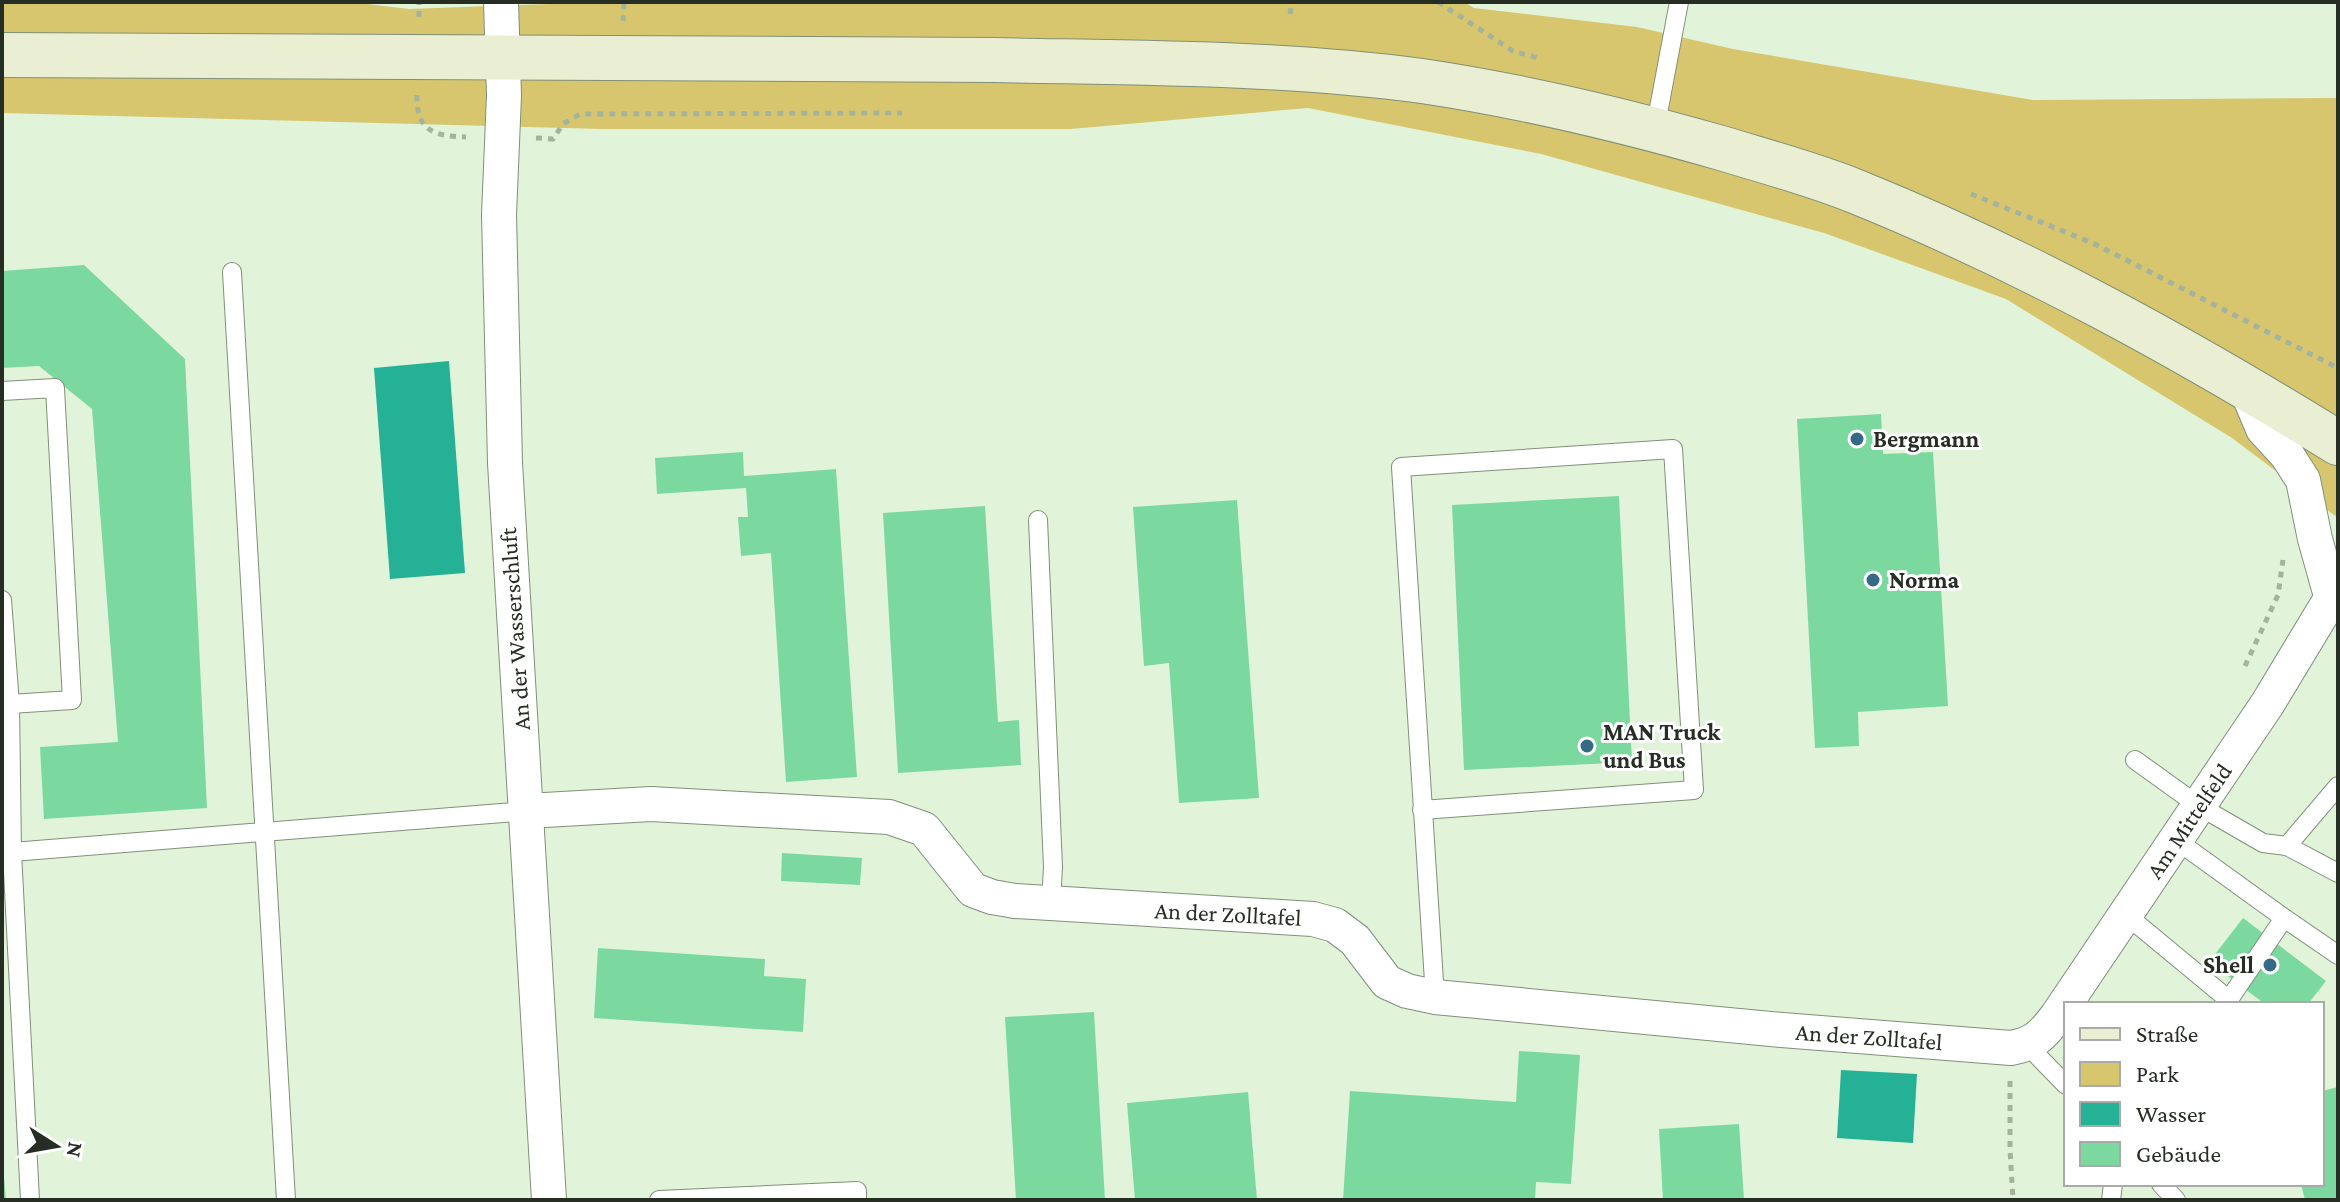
<svg xmlns="http://www.w3.org/2000/svg" width="2340" height="1202" viewBox="0 0 2340 1202" font-family="'Crimson Pro',serif">
	<rect width="100%" height="100%" fill="#e1f4da"/>
	<polygon fill="#d8c66f" points="2,2 351,2 409,9 602,2 1464,2 1474,8 1637,27 1733,49 2033,100 2338,98 2338,518 2232,438 2006,299 1824,233 1541,154 1308,108 1071,129 602,129 2,113"/>
	<g fill="#24b195">
		<polygon points="449,361 465,573 390,579 374,368"/>
		<polygon points="1841,1070 1917,1074 1913,1143 1837,1138"/>
	</g>
	<g fill="#7bd9a0">
		<polygon points="84,265 185,359 207,808 44,819 40,747 118,742 92,409 39,366 2,368 2,271"/>
		<polygon points="1881,414 1883,454 1933,452 1948,706 1858,712 1859,746 1815,748 1797,419"/>
		<polygon points="743,452 744,476 836,469 857,777 786,782 771,553 741,556 738,517 748,517 746,488 657,494 655,458"/>
		<polygon points="1619,496 1632,762 1464,770 1452,505"/>
		<polygon points="1237,500 1259,798 1179,803 1169,663 1144,666 1133,507"/>
		<polygon points="985,506 998,722 1019,720 1021,765 898,773 883,513"/>
		<polygon points="782,853 862,858 860,885 781,881"/>
		<polygon points="2243,918 2326,981 2308,1004 2265,1004 2209,962"/>
		<polygon points="598,948 765,959 764,976 806,979 803,1032 594,1018"/>
		<polygon points="1094,1012 1105,1200 1016,1200 1005,1017"/>
		<polygon points="1519,1051 1580,1055 1571,1184 1536,1182 1535,1200 1343,1200 1350,1091 1516,1102"/>
		<polygon points="2338,1087 2338,1200 2305,1200 2301,1184 2322,1184 2322,1091"/>
		<polygon points="1248,1092 1257,1200 1135,1200 1127,1103"/>
		<polygon points="1739,1124 1744,1200 1663,1200 1659,1129"/>
		<polygon points="4,1177 6,1200 2,1200 2,1178"/>
	</g>
	<g fill="none" stroke-linecap="round" stroke-linejoin="round">
		<defs>
			<g id="lane">
				<polyline points="1655,129 1679,2"/>
				<polyline points="232,272 286,1200"/>
				<polyline points="2,391 55,388 72,700 10,704"/>
				<polyline points="1038,520 1053,867 1051,903"/>
				<polyline points="2,600 10,704 12,852 30,1200"/>
				<polyline points="2135,760 2199,806 2263,843 2287,846 2338,786"/>
				<polyline points="1422,810 1694,790 1673,449 1401,467 1435,997"/>
				<polyline points="2176,840 2284,918 2226,1004"/>
				<polyline points="2287,846 2338,873"/>
				<polyline points="12,852 527,811"/>
				<polyline points="2125,914 2229,1000"/>
				<polyline points="2284,918 2338,955"/>
				<polyline points="2027,1045 2066,1085"/>
				<polyline points="2161,1184 2176,1200"/>
				<polyline points="659,1200 857,1191 857,1200"/>
				<polyline points="2111,1200 2113,1184"/>
			</g>
			<g id="street">
				<polyline points="501,2 504,95 499,215 505,463 549,1200"/>
				<polyline points="2245,386 2263,429 2287,455 2303,480 2315,539 2331,596"/>
				<path d="M527,811L651,804L889,817L924,829L973,890L992,897L1015,901L1313,919L1335,925L1355,940L1387,982L1407,991L1435,997L1782,1030L2011,1048C2034,1044 2043,1035 2057,1016L2268,703L2338,587"/>
			</g>
			<path id="secondary" d="M2,55L994,60C1136,63 1280,62 1422,81C1523,96 1623,120 1721,148C1767,162 1813,174 1857,192C2025,260 2184,348 2338,443"/>
		</defs>
		<use href="#lane" stroke="#7f9078" stroke-width="20"/>
		<use href="#street" stroke="#7f9078" stroke-width="36"/>
		<use href="#secondary" stroke="#7f9078" stroke-width="46"/>
		<g stroke="#a4b39e" stroke-width="5" stroke-dasharray="6 6" stroke-linecap="butt">
			<polyline points="1438,2 1513,51 1538,58"/>
			<polyline points="1290,14 1292,2"/>
			<polyline points="419,17 419,2"/>
			<polyline points="623,21 624,2"/>
			<path d="M417,95C416,132 435,136 466,137"/>
			<polyline points="536,138 553,139 563,124 580,114 902,113"/>
			<polyline points="1971,194 2095,244 2338,368"/>
			<polyline points="2245,666 2278,595 2283,560"/>
			<polyline points="2010,1081 2010,1150 2013,1200"/>
		</g>
		<use href="#lane" stroke="#fff" stroke-width="18"/>
		<use href="#street" stroke="#fff" stroke-width="34"/>
		<use href="#secondary" stroke="#eaefd4" stroke-width="44"/>
	</g>
	<g fill="#346a85" stroke="#fff" stroke-width="3">
		<circle cx="1857" cy="439" r="8"/>
		<circle cx="1873" cy="580" r="8"/>
		<circle cx="1587" cy="746" r="8"/>
		<circle cx="2270" cy="965" r="8"/>
	</g>
	<g text-anchor="middle" stroke-width="6" stroke-linejoin="round" paint-order="stroke">
		<g font-size="24" font-weight="bold" fill="#262d23" stroke="#fff" text-anchor="start">
			<text x="1873" y="447">Bergmann</text>
			<text x="1889" y="588">Norma</text>
			<text x="1603" y="740">MAN Truck<tspan x="1603" dy="28">und Bus</tspan></text>
			<text x="2254" y="973" text-anchor="end">Shell</text>
		</g>
		<g font-size="24" fill="#262d23" stroke="#fff">
			<text transform="translate(515 629) rotate(-94)" y="8">An der Wasserschluft</text>
			<text transform="translate(2189 821) rotate(-56)" y="8">Am Mittelfeld</text>
			<text transform="translate(1228 914) rotate(3)" y="8">An der Zolltafel</text>
			<text transform="translate(1869 1037) rotate(4)" y="8">An der Zolltafel</text>
		</g>
	</g>
	<rect width="2340" height="1202" fill="none" stroke="#262d23" stroke-width="8"/>
	<rect x="2064" y="1002" width="260" height="184" fill="#ffffff" stroke="#a8aba7" stroke-width="2"/>
	<rect x="2080" y="1028" width="40" height="12" fill="#eaefd4" stroke="#a8aba7" stroke-width="2"/>
	<text x="2136" y="1042" font-size="24" fill="#262d23">Straße</text>
	<rect x="2080" y="1062" width="40" height="24" fill="#d8c66f" stroke="#a8aba7" stroke-width="2"/>
	<text x="2136" y="1082" font-size="24" fill="#262d23">Park</text>
	<rect x="2080" y="1102" width="40" height="24" fill="#24b195" stroke="#a8aba7" stroke-width="2"/>
	<text x="2136" y="1122" font-size="24" fill="#262d23">Wasser</text>
	<rect x="2080" y="1142" width="40" height="24" fill="#7bd9a0" stroke="#a8aba7" stroke-width="2"/>
	<text x="2136" y="1162" font-size="24" fill="#262d23">Gebäude</text>
	<g transform="translate(56 1146) rotate(101)" stroke="#ffffff" stroke-width="6" paint-order="stroke">
	<path d="M0-6L14 30L0 20L-14 30Z" fill="#262d23"/>
	<text y="-12" font-size="22" font-weight="bold" text-anchor="middle" fill="#262d23">N</text>
	</g>
</svg>
